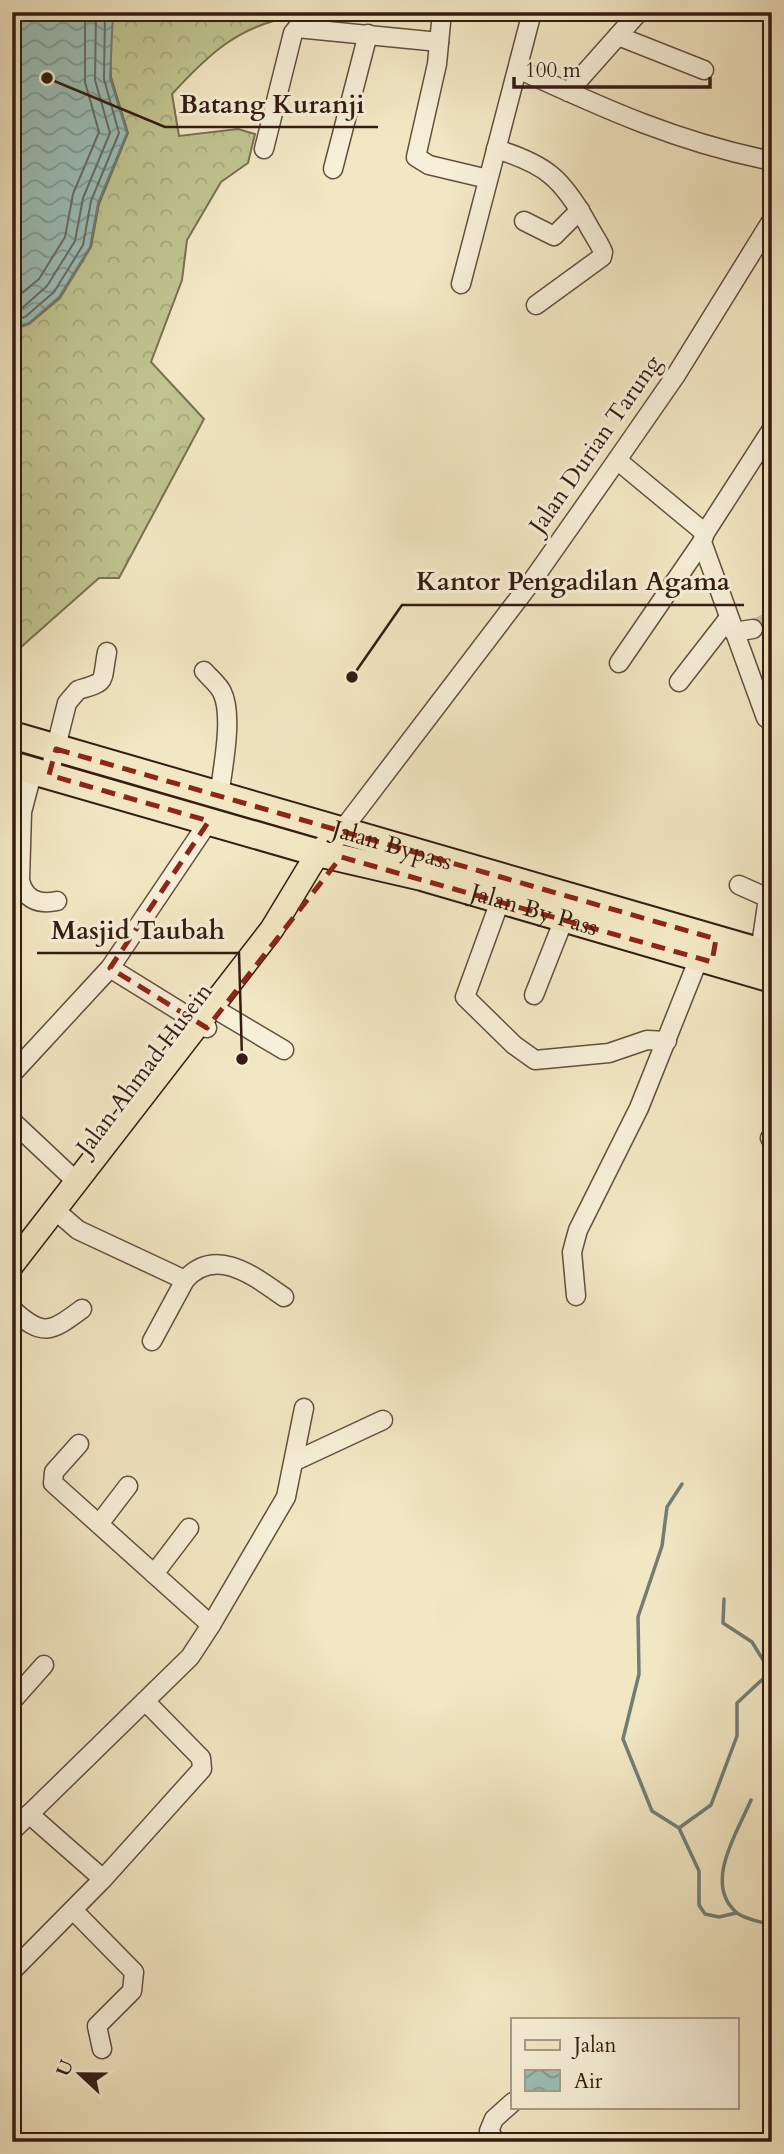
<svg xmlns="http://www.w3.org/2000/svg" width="784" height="2154" viewBox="0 0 784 2154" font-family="Cardo,serif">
	<defs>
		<pattern id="forest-crowns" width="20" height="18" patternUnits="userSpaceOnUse" patternTransform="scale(1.75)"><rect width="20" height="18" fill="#c0c490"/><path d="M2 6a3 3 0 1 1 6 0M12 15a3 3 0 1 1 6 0" fill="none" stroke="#a6a87b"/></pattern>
		<pattern id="water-waves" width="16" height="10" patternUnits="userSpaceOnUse" patternTransform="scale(1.75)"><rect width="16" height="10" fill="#9bbfb6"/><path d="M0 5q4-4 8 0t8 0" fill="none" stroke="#7f9a93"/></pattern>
	</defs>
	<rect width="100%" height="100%" fill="#f2e7c3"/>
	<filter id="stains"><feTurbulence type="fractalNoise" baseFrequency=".00286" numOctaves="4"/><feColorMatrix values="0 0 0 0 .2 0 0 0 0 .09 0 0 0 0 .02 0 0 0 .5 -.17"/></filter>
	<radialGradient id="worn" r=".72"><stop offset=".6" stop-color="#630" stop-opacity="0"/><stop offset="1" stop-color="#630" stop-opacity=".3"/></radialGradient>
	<path fill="url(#forest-crowns)" stroke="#7a7052" stroke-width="2" d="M113,12H292L291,17C238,26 208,55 172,94L179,136L238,129L255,134L248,163L221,182L187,240L182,280L151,362L204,419L119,578H99L21,647L12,643V330L29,324L60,298L91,247L99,204L128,133L111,77L110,23Z"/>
	<polygon fill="url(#water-waves)" stroke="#727e75" stroke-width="2" points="21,12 113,12 110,78 127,133 98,203 90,247 59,297 29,323 12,328 12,49"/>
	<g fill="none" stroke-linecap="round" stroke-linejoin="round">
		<g stroke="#686e64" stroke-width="2">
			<polyline points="12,301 39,279 65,237 73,194 99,132 85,82 85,12"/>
			<polyline points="12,312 21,309 47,286 75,241 83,198 110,133 95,80 96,12"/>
			<polyline points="12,321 25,317 54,292 83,245 91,201 119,133 104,79 105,12"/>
		</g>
		<g stroke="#727e75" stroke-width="3.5">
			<polyline points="682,1484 667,1507 662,1546 638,1617 639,1674 623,1739 652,1811 679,1828 699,1871 699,1905 705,1914 719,1917 736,1913"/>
			<path d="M751,1800C738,1831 703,1883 736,1912C743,1919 762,1922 772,1925"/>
			<polyline points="679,1828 711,1805 737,1736 737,1703 767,1675 768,1668 752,1642 723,1623 724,1599"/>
		</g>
		<polyline stroke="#ccbea0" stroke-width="18" stroke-dasharray="18 9" stroke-linecap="butt" points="753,629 772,620"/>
		<defs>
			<g id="minor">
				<polyline points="442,12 437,64 416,157 429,165 488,179"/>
				<polyline points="618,36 704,70"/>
				<path d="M518,69C605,109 677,142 772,161"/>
				<polyline points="568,92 639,12"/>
				<polyline points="264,149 293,33 297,28 439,42"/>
				<path d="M496,149C545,164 562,178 587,223C592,233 599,242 603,252L602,257L536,305"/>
				<polyline points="333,169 368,34"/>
				<polyline points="524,221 554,236 580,210"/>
				<polyline points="461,284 532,12"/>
				<polyline points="617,460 705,533 702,542 766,718"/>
				<polyline points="705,533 772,429"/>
				<polyline points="734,632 753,629"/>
				<polyline points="619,663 702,542"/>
				<path d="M204,671C210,678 218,684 222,692C234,716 222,771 219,797"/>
				<polyline points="679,682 728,619"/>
				<path d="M33,770L22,812L20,880C24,899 38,905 57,901"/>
				<path d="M49,775L67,703L78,690C108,681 101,684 107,652"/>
				<polyline points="343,829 532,581 617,460 676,375 772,220"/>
				<polyline points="739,885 768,898 760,952"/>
				<polyline points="500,901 465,997 514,1045 535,1060 609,1053 647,1040 667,1041"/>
				<polyline points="110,968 207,1028"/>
				<polyline points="534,995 564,919"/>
				<polyline points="220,1012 284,1050"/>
				<polyline points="12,1074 110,968 209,821"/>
				<polyline points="12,1121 78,1183"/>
				<polyline points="770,1138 772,1135"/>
				<polyline points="63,1217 78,1230 185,1280 152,1341"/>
				<path d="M185,1280C216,1245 255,1277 284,1297"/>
				<polyline points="576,1296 572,1252 578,1230 639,1108 699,958"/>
				<path d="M12,1309C43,1338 51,1332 82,1309"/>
				<polyline points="295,1461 383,1420"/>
				<polyline points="99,1524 128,1486"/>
				<polyline points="154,1574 189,1528"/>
				<polyline points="211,1625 286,1497 304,1408"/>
				<polyline points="12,1701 44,1665"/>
				<polyline points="29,1814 103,1879"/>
				<polyline points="12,1831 190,1657 211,1625 53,1483 54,1472 79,1444"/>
				<polyline points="73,1910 134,1972 132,1991 97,2026 102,2049"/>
				<polyline points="12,1971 103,1879 202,1769 201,1758 145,1701"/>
				<polyline points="496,2142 489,2131 494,2119 513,2102"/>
			</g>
			<polyline id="major" points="12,1265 272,929 318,853 343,829"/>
			<g id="highway">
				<path id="s1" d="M12,735L772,955"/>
				<path id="s2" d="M12,765L318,853L422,877L772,979"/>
			</g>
		</defs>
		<use href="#minor" stroke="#644f3f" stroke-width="21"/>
		<use href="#major" stroke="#341c13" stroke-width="26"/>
		<use href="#highway" stroke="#341c13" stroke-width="30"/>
		<use href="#minor" stroke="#f7efd8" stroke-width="18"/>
		<use href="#major" stroke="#f2e7c3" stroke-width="23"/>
		<use href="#highway" stroke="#f2e7c3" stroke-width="26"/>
	</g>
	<path fill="none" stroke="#8f2418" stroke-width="5" stroke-dasharray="14 9" stroke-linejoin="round" d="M56,749L716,939L712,962L341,857L207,1028L110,968L209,821L49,775Z"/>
	<g text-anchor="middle" stroke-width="6" stroke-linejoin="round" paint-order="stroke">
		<g font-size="24" fill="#341c13" stroke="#f7efd8">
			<text transform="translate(595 444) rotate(-55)" y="8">Jalan Durian Tarung</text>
			<text dy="8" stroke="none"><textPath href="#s1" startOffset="396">Jalan Bypass</textPath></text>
			<text dy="8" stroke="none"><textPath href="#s2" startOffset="542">Jalan By Pass</textPath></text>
			<text transform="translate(144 1069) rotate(-53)" y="8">Jalan Ahmad Husein</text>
		</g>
	</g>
	<path fill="none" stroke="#341c13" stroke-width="2.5" d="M47 78L165 127H378M352 677L402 605H744M242 1059L239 953H37"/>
	<g fill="#341c13" stroke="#f7efd8" stroke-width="2.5">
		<circle cx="47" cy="78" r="7"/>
		<circle cx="352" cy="677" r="7"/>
		<circle cx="242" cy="1059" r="7"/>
	</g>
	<g font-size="26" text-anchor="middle" font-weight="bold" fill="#341c13" stroke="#f7efd8" stroke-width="6" stroke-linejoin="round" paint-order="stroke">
		<text x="272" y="113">Batang Kuranji</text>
		<text x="573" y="590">Kantor Pengadilan Agama</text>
		<text x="138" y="939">Masjid Taubah</text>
	</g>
	<rect width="784" height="2154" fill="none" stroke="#f2e7c3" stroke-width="42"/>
	<rect x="14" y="14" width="756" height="2126" fill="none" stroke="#341c13" stroke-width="3.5"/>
	<rect x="21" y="21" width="742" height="2112" fill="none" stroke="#341c13" stroke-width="2"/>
	<rect x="511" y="2018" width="228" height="91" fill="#f7efd8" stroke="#a99b89" stroke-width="2"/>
	<rect x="525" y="2040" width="35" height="10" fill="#f2e7c3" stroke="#a99b89" stroke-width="2"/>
	<text x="574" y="2052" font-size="21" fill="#341c13">Jalan</text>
	<rect x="525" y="2070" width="35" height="21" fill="url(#water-waves)" stroke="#a99b89" stroke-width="2"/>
	<text x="574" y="2088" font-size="21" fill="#341c13">Air</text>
	<g transform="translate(80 2074) rotate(292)" stroke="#f7efd8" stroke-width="5" paint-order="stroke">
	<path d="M0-5L12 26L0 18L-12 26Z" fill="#341c13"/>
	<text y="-10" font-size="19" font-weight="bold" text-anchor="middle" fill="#341c13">U</text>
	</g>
	<path d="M514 77v10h196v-10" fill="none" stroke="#341c13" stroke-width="3.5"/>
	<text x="525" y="77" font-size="21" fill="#341c13" stroke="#f7efd8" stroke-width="5" paint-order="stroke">100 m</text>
	<rect width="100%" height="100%" filter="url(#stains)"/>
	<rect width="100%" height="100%" fill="url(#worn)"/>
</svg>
